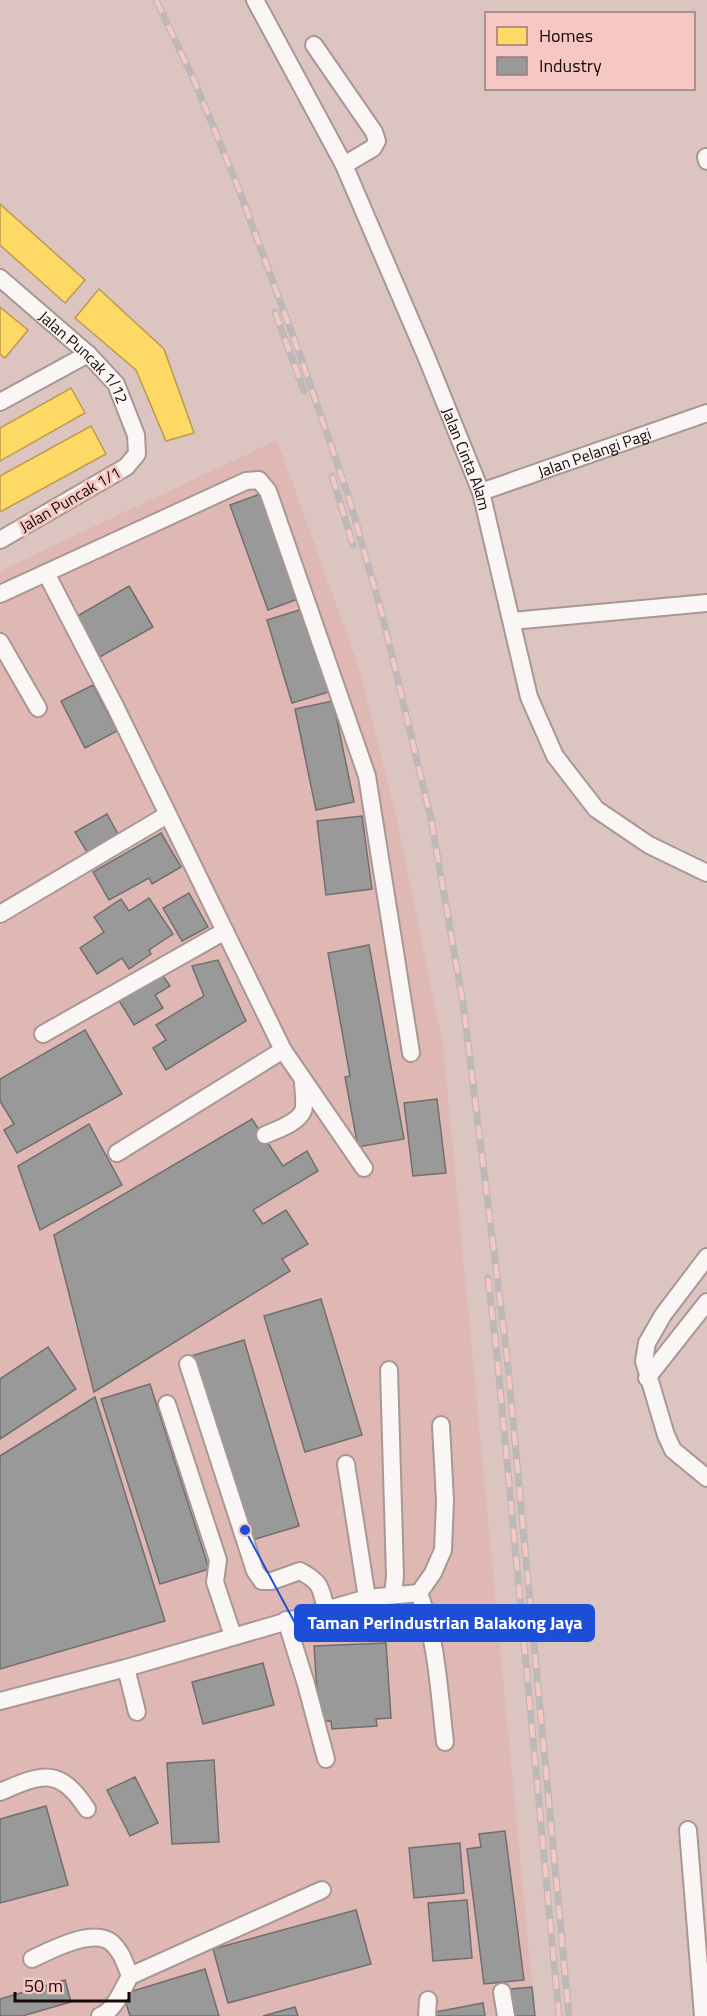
<svg xmlns="http://www.w3.org/2000/svg" width="707" height="2016" viewBox="0 0 707 2016" font-family="'Titillium Web',sans-serif">
	<rect width="100%" height="100%" fill="#dcc4c1"/>
	<polygon fill="#dfb8b4" points="277,440 360,671 398,825 443,1045 535,2016 0,2016 0,571"/>
	<g fill="#ffd966" stroke="#ba9b4a" stroke-width="1.5">
		<polygon points="0,204 85,280 65,303 0,245"/>
		<polygon points="99,289 164,349 194,433 166,441 136,370 75,318"/>
		<polygon points="0,307 28,330 5,358 0,354"/>
		<polygon points="71,388 85,413 0,461 0,428"/>
		<polygon points="91,426 106,454 0,512 0,476"/>
	</g>
	<g fill="#999" stroke="#726e6e" stroke-width="1.5">
		<polygon points="260,494 298,599 268,610 230,505"/>
		<polygon points="129,586 153,627 98,658 74,618"/>
		<polygon points="306,608 332,691 292,703 267,620"/>
		<polygon points="93,685 117,731 85,748 61,701"/>
		<polygon points="333,701 354,802 316,810 295,709"/>
		<polygon points="107,814 118,834 87,852 75,832"/>
		<polygon points="362,816 372,889 326,895 317,821"/>
		<polygon points="161,833 181,867 152,884 149,878 109,900 93,872"/>
		<polygon points="189,893 208,927 182,941 163,908"/>
		<polygon points="149,898 173,934 149,950 151,954 129,969 122,958 97,974 80,948 104,932 94,917 121,899 129,911"/>
		<polygon points="369,945 404,1139 358,1147 345,1077 350,1076 328,953"/>
		<polygon points="218,960 246,1021 166,1070 153,1048 166,1040 156,1025 204,996 192,966"/>
		<polygon points="161,973 170,986 155,995 163,1008 134,1025 118,999"/>
		<polygon points="85,1030 122,1094 17,1153 4,1130 14,1124 0,1101 0,1079"/>
		<polygon points="437,1099 446,1173 413,1176 404,1103"/>
		<polygon points="252,1119 283,1166 307,1151 318,1171 253,1210 263,1224 286,1210 308,1244 282,1259 290,1271 94,1392 54,1235"/>
		<polygon points="89,1124 122,1185 40,1230 18,1166"/>
		<polygon points="321,1299 362,1435 305,1452 264,1316"/>
		<polygon points="244,1340 299,1526 246,1542 191,1356"/>
		<polygon points="48,1347 76,1389 0,1439 0,1379"/>
		<polygon points="150,1384 209,1569 160,1584 101,1399"/>
		<polygon points="95,1397 165,1621 0,1669 0,1456"/>
		<polygon points="386,1643 391,1718 376,1719 377,1726 332,1729 331,1721 319,1722 314,1646"/>
		<polygon points="263,1663 274,1705 203,1724 192,1682"/>
		<polygon points="214,1760 219,1842 172,1844 167,1763"/>
		<polygon points="135,1777 158,1823 130,1836 107,1790"/>
		<polygon points="46,1806 68,1885 0,1903 0,1819"/>
		<polygon points="505,1831 524,1980 484,1984 467,1849 481,1847 479,1834"/>
		<polygon points="460,1843 464,1893 414,1898 409,1848"/>
		<polygon points="467,1900 472,1958 433,1961 428,1903"/>
		<polygon points="356,1910 371,1964 228,2003 213,1949"/>
		<polygon points="205,1969 219,2016 130,2016 123,1994"/>
		<polygon points="65,1980 71,2002 22,2016 0,2016 0,1999"/>
		<polygon points="532,1987 535,2016 512,2016 510,1989"/>
		<polygon points="483,2003 485,2016 431,2016 430,2013"/>
		<polygon points="295,2007 298,2016 263,2016"/>
	</g>
	<g fill="none" stroke-linecap="round" stroke-linejoin="round">
		<defs>
			<g id="minor">
				<path id="s1" d="M255,0L344,165L426,356L481,492L529,697L555,756L596,809L649,845L707,873"/>
				<polyline points="314,45 374,132 377,141 373,148 344,165"/>
				<polyline points="706,157 707,161"/>
				<path id="s2" d="M0,278L88,354L116,384L136,435L137,454L126,467L0,540"/>
				<polyline points="0,402 88,354"/>
				<path id="s3" d="M481,492L707,413"/>
				<polyline points="46,573 115,706 283,1050 364,1168"/>
				<polyline points="0,594 246,481 259,480 268,491 367,776 411,1053"/>
				<polyline points="512,621 707,603"/>
				<polyline points="0,642 38,708"/>
				<polyline points="0,914 167,815"/>
				<polyline points="43,1034 225,931"/>
				<path d="M265,1135C276,1130 298,1123 303,1111C306,1103 303,1090 303,1081"/>
				<polyline points="117,1153 283,1050"/>
				<polyline points="707,1257 663,1315 647,1343 644,1361 666,1435 673,1450 707,1478"/>
				<path d="M188,1364L255,1571L262,1581H272L300,1571C322,1583 320,1587 326,1609"/>
				<polyline points="389,1370 395,1576 393,1595"/>
				<polyline points="647,1378 707,1302"/>
				<polyline points="167,1404 218,1560 215,1582 233,1636"/>
				<polyline points="346,1464 367,1598"/>
				<polyline points="419,1593 433,1573 443,1550 445,1501 441,1425"/>
				<path d="M419,1593C437,1640 439,1692 445,1742"/>
				<polyline points="286,1620 306,1684 326,1759"/>
				<polyline points="126,1668 137,1712"/>
				<polyline points="0,1701 126,1668 367,1598 419,1593"/>
				<path d="M0,1792C42,1774 59,1766 87,1809"/>
				<polyline points="688,1830 703,2016"/>
				<path d="M32,1959C51,1950 94,1927 112,1943C122,1952 125,1964 130,1976"/>
				<polyline points="502,1992 506,2016"/>
				<path d="M100,2016C115,2010 122,1990 130,1976L322,1890"/>
				<polyline points="427,2016 428,2000"/>
			</g>
		</defs>
		<use href="#minor" stroke="#a99794" stroke-width="20"/>
		<use href="#minor" stroke="#faf6f6" stroke-width="16"/>
		<defs>
			<g id="rail">
				<polyline points="156,0 194,80 238,187 300,355 349,498 382,614 431,819 463,1003 507,1357 569,2016"/>
				<polyline points="275,312 304,391"/>
				<polyline points="332,476 353,545"/>
				<polyline points="488,1278 497,1355 559,2016"/>
			</g>
		</defs>
		<use href="#rail" stroke="#beb8b8" stroke-width="7"/>
		<use href="#rail" stroke="#f5c8c3" stroke-width="4.5" stroke-dasharray="14" stroke-linecap="butt"/>
	</g>
	<g text-anchor="middle" stroke-width="6" stroke-linejoin="round" paint-order="stroke">
		<g font-size="16" fill="#180a09" stroke="#f5c8c3">
			<text dy="6" stroke="none"><textPath href="#s2" startOffset="116">Jalan Puncak 1/12</textPath></text>
			<text dy="6" stroke="none"><textPath href="#s3" startOffset="120">Jalan Pelangi Pagi</textPath></text>
			<text dy="6" stroke="none"><textPath href="#s1" startOffset="506">Jalan Cinta Alam</textPath></text>
			<text transform="translate(70 499) rotate(-30)" y="6">Jalan Puncak 1/1</text>
		</g>
	</g>
	<path fill="none" stroke="#1d4ed8" stroke-width="2" d="M245 1530L295 1623"/>
	<circle fill="#1d4ed8" stroke="#f5c8c3" stroke-width="2" cx="245" cy="1530" r="6"/>
	<rect fill="#1d4ed8" stroke="#1d4ed8" stroke-width="2" x="295" y="1605" width="299" height="36" rx="6"/>
	<g font-size="18" text-anchor="middle" font-weight="bold" fill="#fff">
		<text x="445" y="1629">Taman Perindustrian Balakong Jaya</text>
	</g>
	<rect x="485" y="12" width="210" height="78" fill="#f5c8c3" stroke="#9d7c79" stroke-width="1.5"/>
	<rect x="497" y="27" width="30" height="18" fill="#ffd966" stroke="#9d7c79" stroke-width="1.5"/>
	<text x="539" y="42" font-size="18" fill="#180a09">Homes</text>
	<rect x="497" y="57" width="30" height="18" fill="#999999" stroke="#9d7c79" stroke-width="1.5"/>
	<text x="539" y="72" font-size="18" fill="#180a09">Industry</text>
	<path d="M15 1992v9h114v-9" fill="none" stroke="#180a09" stroke-width="3"/>
	<text x="24" y="1992" font-size="18" fill="#180a09" stroke="#f5c8c3" stroke-width="4.5" paint-order="stroke">50 m</text>
</svg>
